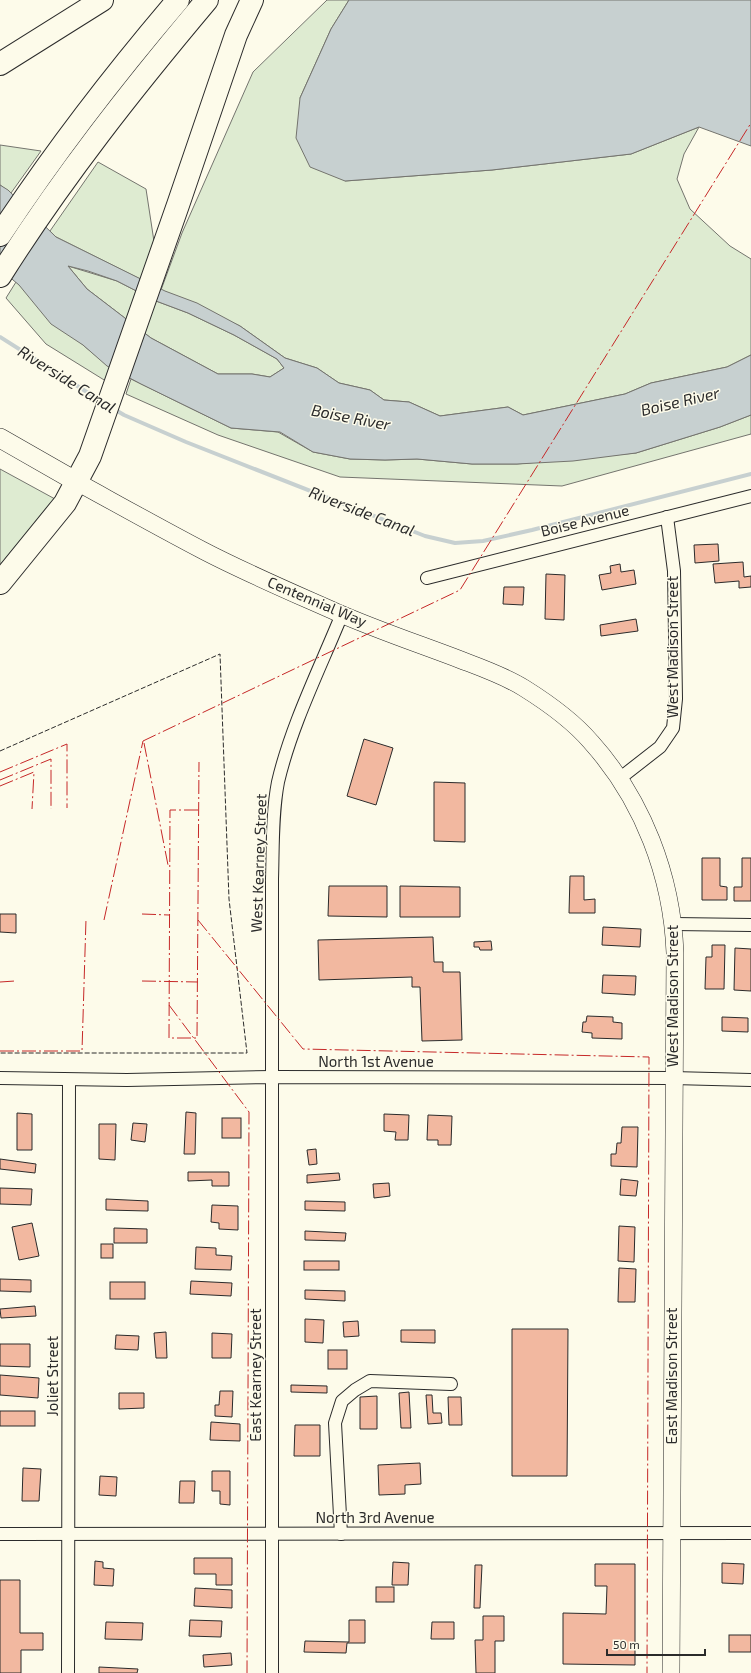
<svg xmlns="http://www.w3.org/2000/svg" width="751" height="1673" viewBox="0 0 751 1673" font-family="'Exo 2',sans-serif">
	<rect width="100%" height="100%" fill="#fdfbea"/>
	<g fill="#deebd1" stroke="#74746e">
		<polygon points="327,0 349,0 331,29 300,98 345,181 492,170 631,154 699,127 684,154 677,179 690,209 730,246 751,259 751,355 727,367 651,383 625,394 552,409 523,415 508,407 440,416 409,402 384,400 370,390 339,383 317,368 285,358 240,326 161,290 182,233 253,72"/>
		<polygon points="0,145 41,151 11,193 0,185"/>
		<polygon points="98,162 146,189 155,248 144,281 56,237 50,231"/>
		<polygon points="68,266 117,281 156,301 188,313 234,335 277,359 284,368 270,377 252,374 218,374 151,338 87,289"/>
		<polygon points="16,282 83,345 107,365 114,370 109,383 46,344 6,298"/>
		<polygon points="131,379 231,428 278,432 313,452 350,459 385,460 417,459 472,464 517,464 636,453 720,427 751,415 751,434 562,486 340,477 218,435 126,394"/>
		<polygon points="0,469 55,499 0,565"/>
	</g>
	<g fill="#c7d0d0" stroke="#74746e" fill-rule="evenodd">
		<polygon points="349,0 751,0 751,146 699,127 631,154 492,170 345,181 310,167 296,138 300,98 331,29"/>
		<path d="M0,185L8,190L56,237L165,291L197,303L240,326L285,358L317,368L339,383L370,390L384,400L409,402L440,416L508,407L523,415L625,394L651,383L727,367L751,355V415L720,427L636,453L573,461L517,464H472L417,459L385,460L350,459L313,452L280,432L231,428L141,384L107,366L83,345L51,324L19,285L0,269ZM68,266L88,271L117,281L156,301L188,313L234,335L277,359L284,368L270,377L252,374H218L151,338L87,289Z"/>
	</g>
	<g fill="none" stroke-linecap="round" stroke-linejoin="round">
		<g stroke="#c7d0d0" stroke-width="4">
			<polyline points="0,337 101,401"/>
			<polyline points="114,409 124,415 186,442 425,536 455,543 483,541 532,530 751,474"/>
		</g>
	</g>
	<g fill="#f2b8a0" stroke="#2b2b2b">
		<polygon points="718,544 719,561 695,563 694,545"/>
		<polygon points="743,562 744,577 751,576 751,587 739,588 739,581 715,583 713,564"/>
		<polygon points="620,564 621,572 634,570 636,584 602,590 599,575 611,573 610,566"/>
		<polygon points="546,574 565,575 564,620 545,619"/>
		<polygon points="504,587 524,587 523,605 503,604"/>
		<polygon points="636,619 638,631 601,636 600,625"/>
		<polygon points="364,739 393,748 376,805 347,796"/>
		<polygon points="434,782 465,783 465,842 434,841"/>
		<polygon points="702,858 720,858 720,886 727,887 727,900 702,900"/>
		<polygon points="742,858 751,858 751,901 734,901 734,887 742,887"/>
		<polygon points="570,876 584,876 584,900 595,899 595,913 569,913"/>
		<polygon points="329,886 387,886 387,917 328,916"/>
		<polygon points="400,886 460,887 460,917 400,917"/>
		<polygon points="0,914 16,914 16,933 0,932"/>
		<polygon points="603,927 641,929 640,947 602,945"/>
		<polygon points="433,937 434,962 443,962 443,972 460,972 462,1040 422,1041 420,987 412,987 412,977 319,980 318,940"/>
		<polygon points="491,941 492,950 480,950 479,947 474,947 474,942"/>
		<polygon points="712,945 725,945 724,989 705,989 706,957 712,957"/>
		<polygon points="735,948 751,949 751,991 734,990"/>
		<polygon points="603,975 636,976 635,995 602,993"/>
		<polygon points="587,1016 613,1017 613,1022 622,1023 622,1039 592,1038 592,1033 582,1032 583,1022 586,1022"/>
		<polygon points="722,1017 748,1018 748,1032 722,1031"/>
		<polygon points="186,1112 196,1113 195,1154 184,1154"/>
		<polygon points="17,1113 32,1114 32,1150 17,1150"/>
		<polygon points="384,1114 409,1115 408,1140 395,1140 396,1132 384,1131"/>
		<polygon points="428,1115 452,1116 451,1145 438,1145 438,1140 427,1140"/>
		<rect x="222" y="1118" width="19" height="20"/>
		<polygon points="133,1123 147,1124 145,1142 131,1140"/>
		<polygon points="99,1124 116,1124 115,1160 99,1159"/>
		<polygon points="622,1127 638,1127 637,1167 611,1166 611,1154 616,1154 617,1143 621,1143"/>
		<polygon points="316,1149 317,1164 309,1165 307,1150"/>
		<polygon points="0,1159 36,1164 35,1173 0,1169"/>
		<polygon points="188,1172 229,1172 229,1186 212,1186 212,1180 188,1181"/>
		<polygon points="339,1173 340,1180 307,1183 307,1175"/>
		<polygon points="621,1179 638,1181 636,1196 620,1195"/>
		<polygon points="389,1183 390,1196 374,1198 373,1184"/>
		<polygon points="0,1188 32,1189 31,1205 0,1204"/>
		<polygon points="106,1199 148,1201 148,1211 106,1210"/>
		<polygon points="305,1201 345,1202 345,1211 305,1210"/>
		<polygon points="212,1205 238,1206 238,1230 219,1229 219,1223 211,1222"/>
		<polygon points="32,1223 39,1256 19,1260 12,1227"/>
		<polygon points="619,1226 635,1227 634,1262 618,1261"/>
		<polygon points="114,1228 147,1229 147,1243 114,1243"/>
		<polygon points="305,1231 346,1233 345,1241 305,1240"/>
		<rect x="101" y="1244" width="12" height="14"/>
		<polygon points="196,1247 216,1248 216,1255 232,1256 231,1270 195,1269"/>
		<rect x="304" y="1261" width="35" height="9"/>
		<polygon points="619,1268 636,1269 635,1302 618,1302"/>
		<polygon points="0,1279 31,1280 31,1292 0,1291"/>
		<polygon points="191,1281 232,1283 231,1296 190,1294"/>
		<rect x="110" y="1282" width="35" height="17"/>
		<polygon points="305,1290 345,1291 345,1301 305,1299"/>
		<polygon points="35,1306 36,1316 1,1318 0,1309"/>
		<polygon points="305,1319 324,1320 323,1343 305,1342"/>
		<polygon points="358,1321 359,1336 344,1337 343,1322"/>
		<polygon points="512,1329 568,1329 567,1476 512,1476"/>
		<polygon points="401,1330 435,1330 435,1343 401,1342"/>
		<polygon points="166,1332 167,1358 156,1358 154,1333"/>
		<polygon points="212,1333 232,1334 231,1358 212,1358"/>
		<polygon points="116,1335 139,1336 138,1350 115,1349"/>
		<polygon points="0,1344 30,1344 30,1367 0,1366"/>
		<rect x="328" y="1350" width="19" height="19"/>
		<polygon points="0,1375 39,1378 38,1398 0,1395"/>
		<polygon points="291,1385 327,1386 327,1393 291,1392"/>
		<polygon points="220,1391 233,1391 232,1417 215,1416 215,1405 219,1405"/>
		<polygon points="409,1392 411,1428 401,1428 399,1393"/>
		<polygon points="119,1393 144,1393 144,1408 119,1409"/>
		<polygon points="426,1395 432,1395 433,1413 441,1413 442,1423 428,1424"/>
		<polygon points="377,1396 377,1429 360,1429 360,1397"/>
		<polygon points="448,1397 461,1397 462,1425 449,1425"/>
		<rect x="0" y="1411" width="35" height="15"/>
		<polygon points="211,1422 240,1424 240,1441 210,1440"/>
		<polygon points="295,1425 320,1425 320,1456 294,1456"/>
		<polygon points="420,1463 421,1484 405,1485 405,1494 379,1495 378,1465"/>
		<polygon points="23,1468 41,1469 39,1501 22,1501"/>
		<polygon points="212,1471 230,1471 230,1505 220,1504 220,1491 212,1491"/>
		<polygon points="100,1476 117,1477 116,1496 99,1495"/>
		<polygon points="180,1481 195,1481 194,1503 179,1503"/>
		<polygon points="194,1558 232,1558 232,1585 216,1585 216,1574 194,1574"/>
		<polygon points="95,1561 103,1562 103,1568 114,1569 113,1586 94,1585"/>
		<polygon points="393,1562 409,1563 408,1585 392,1585"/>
		<polygon points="722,1563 744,1564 743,1584 722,1583"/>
		<polygon points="595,1564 635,1564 635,1665 563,1664 563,1613 606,1614 607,1586 595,1586"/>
		<polygon points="475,1565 482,1565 480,1608 474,1608"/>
		<polygon points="0,1580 20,1580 20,1633 43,1633 43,1650 21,1650 21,1673 0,1673"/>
		<rect x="376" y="1587" width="18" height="15"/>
		<polygon points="195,1588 232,1590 232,1608 194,1606"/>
		<polygon points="483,1616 504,1616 504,1641 495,1641 495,1673 476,1673 475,1640 483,1640"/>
		<polygon points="190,1620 222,1621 221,1637 189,1636"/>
		<polygon points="349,1620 365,1620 365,1643 347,1643 346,1653 304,1652 305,1641 349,1642"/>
		<polygon points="106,1622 143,1623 142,1640 105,1639"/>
		<polygon points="432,1622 454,1622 454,1639 431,1639"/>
		<rect x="729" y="1635" width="22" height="17"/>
		<polygon points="231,1653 232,1665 204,1667 203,1655"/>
		<polygon points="99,1667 138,1669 137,1673 99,1673"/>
	</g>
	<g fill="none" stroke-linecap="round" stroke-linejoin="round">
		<defs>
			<g id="street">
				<polyline points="427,578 751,496"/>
				<polyline points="619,779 660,747 673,728 676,699 674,571 667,517"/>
				<polyline points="674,924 751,925"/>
				<polyline points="0,1078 127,1080 272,1077 673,1078 751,1080"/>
				<polyline points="0,1534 751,1533"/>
				<polyline points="341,1534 335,1423 342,1401 355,1390 370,1381 451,1384"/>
				<polyline points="68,1673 69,1080"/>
				<path d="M272,1673V879C273,847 272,813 278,782C291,726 320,668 342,614"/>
			</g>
			<path id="secondary" d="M77,482C119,505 160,528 202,550C246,573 291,592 336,612C377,630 419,644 461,660C482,668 505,676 524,688C548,703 573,721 591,742C643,800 672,876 675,953L671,1673"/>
			<polyline id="primary" points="0,438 77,482"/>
			<g id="highway">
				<polyline points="0,64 102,0"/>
				<path d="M0,235C54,153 114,75 178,0"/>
				<path d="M0,276C61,179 133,88 207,0"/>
				<polyline points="0,583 65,503 90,456 178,205 236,35 252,0"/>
			</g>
		</defs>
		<use href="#street" stroke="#2b2b2b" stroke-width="14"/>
		<use href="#secondary" stroke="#2b2b2b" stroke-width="18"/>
		<use href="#primary" stroke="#2b2b2b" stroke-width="20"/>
		<use href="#highway" stroke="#2b2b2b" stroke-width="24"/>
		<use href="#street" stroke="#fdfbea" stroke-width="12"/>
		<use href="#secondary" stroke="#fdfbea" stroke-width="17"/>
		<use href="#primary" stroke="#fdfbea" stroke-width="19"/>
		<use href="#highway" stroke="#fdfbea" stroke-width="22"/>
		<polyline stroke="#2b2b2b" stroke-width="1" stroke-dasharray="5 2" stroke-linecap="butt" points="0,751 220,654 229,899 247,1053 0,1053"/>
		<g stroke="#c62828" stroke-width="1" stroke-dasharray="14 3 2 3" stroke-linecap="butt">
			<polyline points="143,741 460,590 751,123"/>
			<polyline points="144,743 168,865"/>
			<polyline points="0,772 67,744 67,808"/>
			<polyline points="0,780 51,759 51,809"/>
			<polyline points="0,786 34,772 32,809"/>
			<polyline points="198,810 170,810 169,1038 197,1038 199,762"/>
			<polyline points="142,914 169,915"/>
			<polyline points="104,920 143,741"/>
			<polyline points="198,920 303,1049 649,1057 647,1673"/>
			<polyline points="142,981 198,982"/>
			<polyline points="0,982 15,981"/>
			<polyline points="169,1005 249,1112 247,1673"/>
			<polyline points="0,1051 82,1051 86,919"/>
		</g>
	</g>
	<g text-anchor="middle" stroke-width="3" stroke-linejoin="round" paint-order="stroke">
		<g font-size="15" fill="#2b2b2b" stroke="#fdfbea">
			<text transform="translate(585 521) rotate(-14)" y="5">Boise Avenue</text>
			<text transform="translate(317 602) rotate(23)" y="5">Centennial Way</text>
			<text transform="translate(673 647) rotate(-90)" y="5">West Madison Street</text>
			<text transform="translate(259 863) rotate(-88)" y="5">West Kearney Street</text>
			<text transform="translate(673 996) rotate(-90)" y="5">West Madison Street</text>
			<text x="376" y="1067">North 1st Avenue</text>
			<text transform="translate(256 1375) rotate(-90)" y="5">East Kearney Street</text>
			<text transform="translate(53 1376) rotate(-90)" y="5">Joliet Street</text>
			<text transform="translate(672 1376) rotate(-90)" y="5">East Madison Street</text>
			<text x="375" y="1523">North 3rd Avenue</text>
		</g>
		<g font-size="16" font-style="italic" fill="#2b2b2b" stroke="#fdfbea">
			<text transform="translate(67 379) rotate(32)" y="6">Riverside Canal</text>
			<text transform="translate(680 401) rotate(-13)" y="6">Boise River</text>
			<text transform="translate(351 417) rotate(11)" y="6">Boise River</text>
			<text transform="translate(362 511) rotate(21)" y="6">Riverside Canal</text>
		</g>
	</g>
	<path d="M607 1649v6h98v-6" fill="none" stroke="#2b2b2b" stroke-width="2"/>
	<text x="613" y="1649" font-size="12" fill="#2b2b2b" stroke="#fdfbea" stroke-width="3" paint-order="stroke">50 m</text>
</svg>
